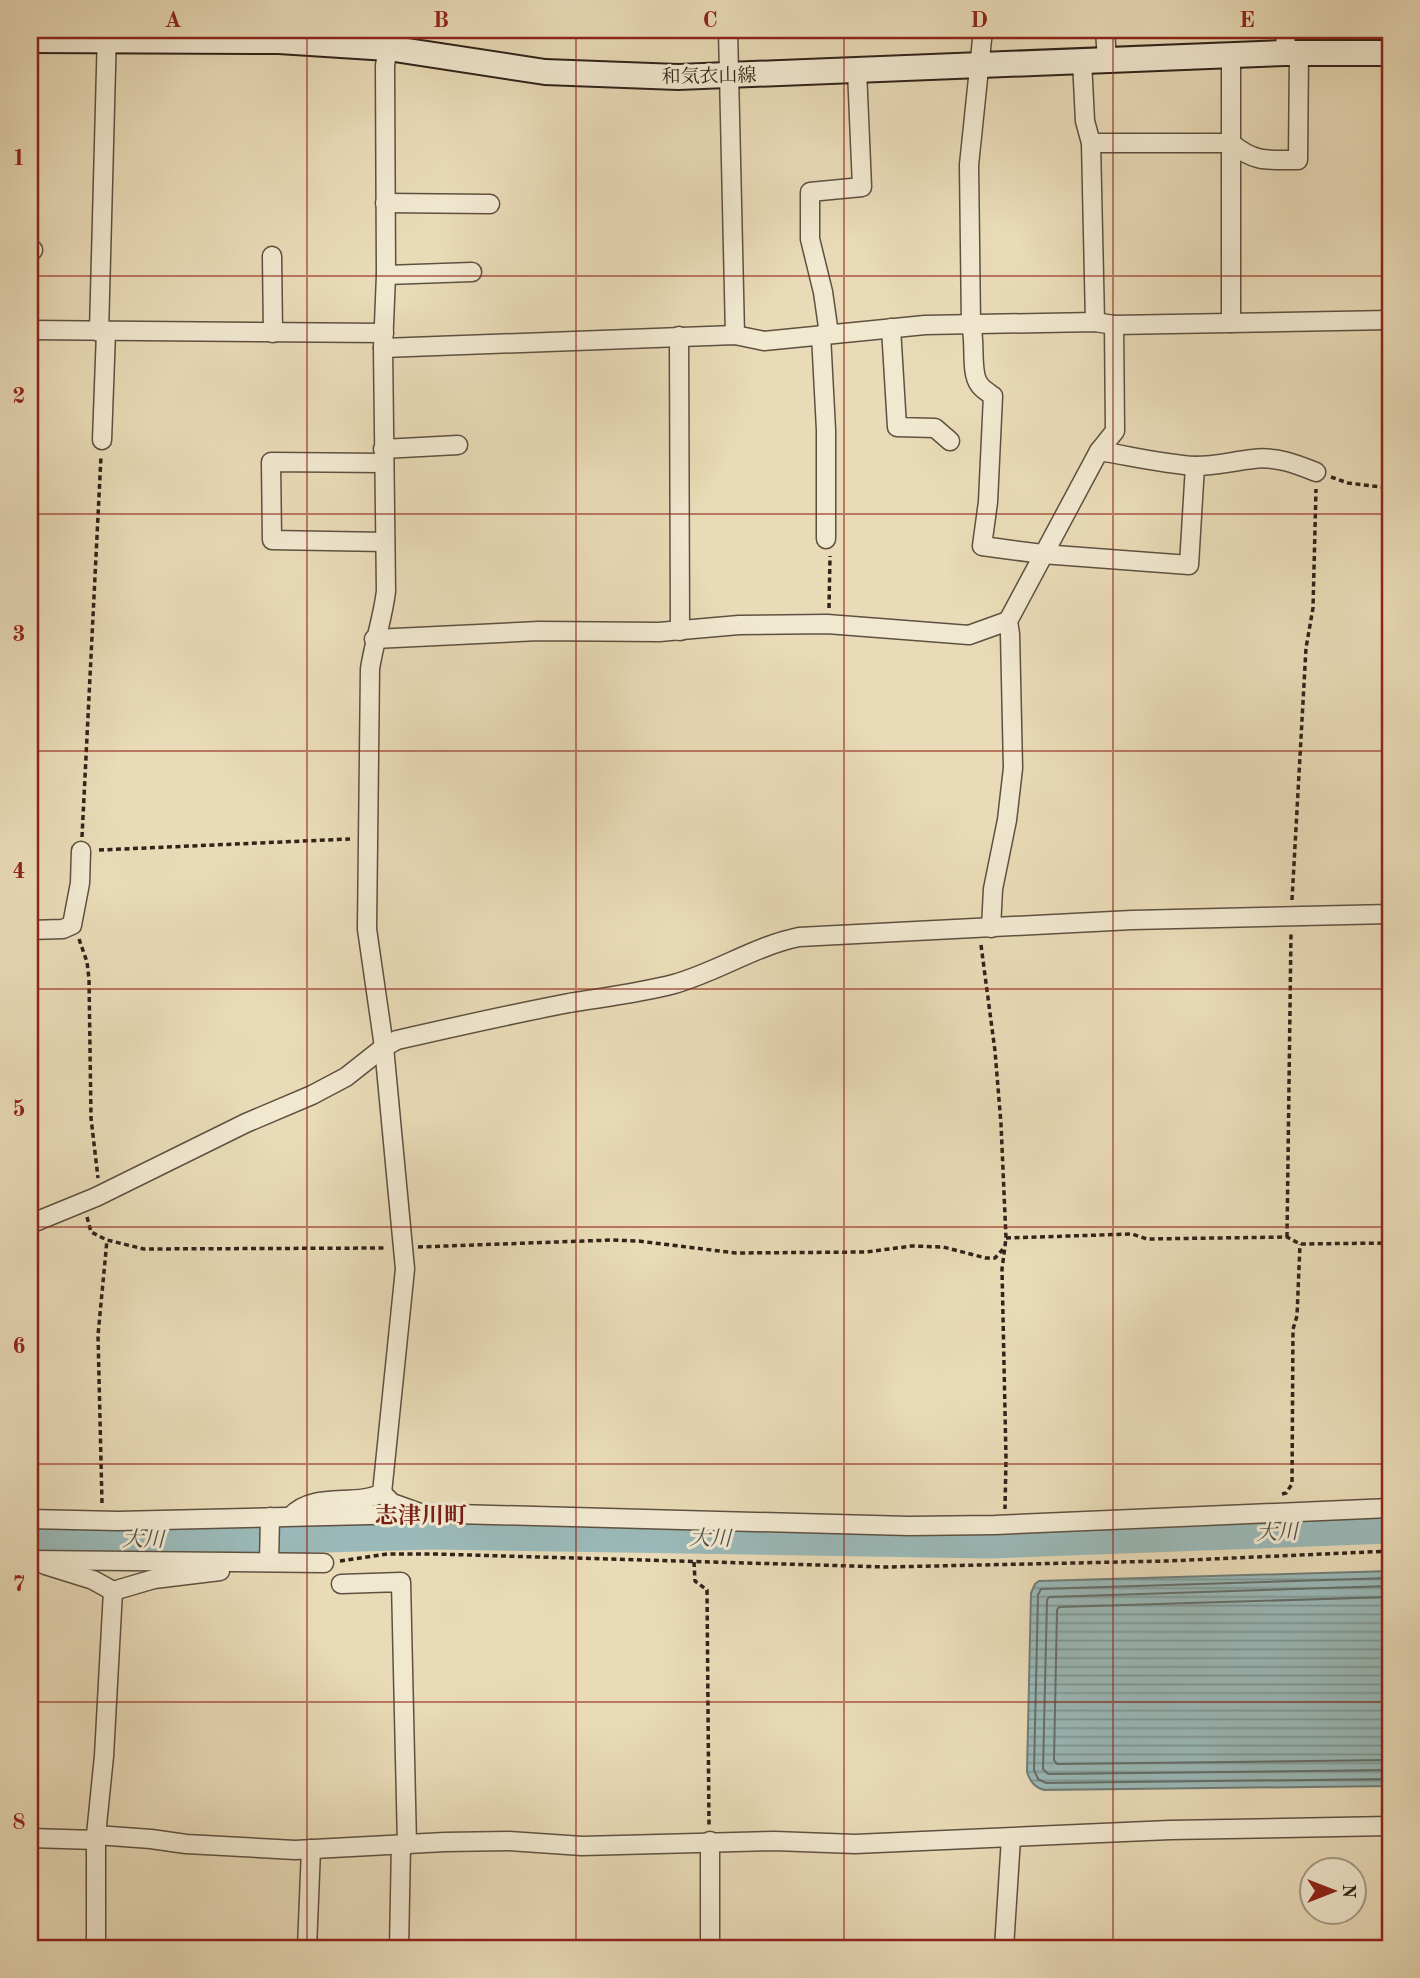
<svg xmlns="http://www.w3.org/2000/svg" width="1420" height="1978" viewBox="0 0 1420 1978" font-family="'Old Standard TT','Noto Serif JP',serif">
	<defs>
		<pattern id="water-rules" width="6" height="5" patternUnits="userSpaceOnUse" patternTransform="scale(1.75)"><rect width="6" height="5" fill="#9ab9b8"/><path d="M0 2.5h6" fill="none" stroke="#7e9695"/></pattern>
	</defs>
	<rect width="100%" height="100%" fill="#e9dbb7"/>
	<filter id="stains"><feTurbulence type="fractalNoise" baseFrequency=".00286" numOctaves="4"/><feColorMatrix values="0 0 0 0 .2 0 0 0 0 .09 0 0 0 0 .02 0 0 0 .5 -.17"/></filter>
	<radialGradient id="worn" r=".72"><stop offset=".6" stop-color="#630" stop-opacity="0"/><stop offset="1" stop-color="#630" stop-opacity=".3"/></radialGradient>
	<path fill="url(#water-rules)" stroke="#707d79" stroke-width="2" d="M1390,1571V1786L1044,1790C1034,1787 1030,1781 1027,1772L1031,1593L1035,1584L1039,1581Z"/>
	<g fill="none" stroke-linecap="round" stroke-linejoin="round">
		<g stroke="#656e69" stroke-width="2">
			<polyline points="1390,1578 1041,1589 1038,1595 1034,1770 1038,1779 1046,1783 1390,1779"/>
			<polyline points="1390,1586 1049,1597 1047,1600 1043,1769 1048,1774 1390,1770"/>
			<polyline points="1390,1597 1059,1607 1057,1610 1054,1760 1057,1764 1390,1760"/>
		</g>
		<polyline stroke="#9ab9b8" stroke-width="33" points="30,1534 143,1541 433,1533 990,1542 1390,1527"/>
		<defs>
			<g id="minor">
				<polyline points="728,30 735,335"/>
				<path d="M983,30L969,165L971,325C976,342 970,372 979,384C982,389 989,393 993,396L988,502L982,546L1042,554L1189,565L1195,466"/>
				<polyline points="1105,30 1107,60"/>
				<polyline points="1285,53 1286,30"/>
				<polyline points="1231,55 1231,323"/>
				<polyline points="1082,61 1085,121 1091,143 1095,322"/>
				<path d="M1091,143H1231C1255,163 1268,160 1298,160L1299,53"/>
				<polyline points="385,203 490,204"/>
				<polyline points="30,250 33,250"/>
				<polyline points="272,256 273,333"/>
				<polyline points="386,275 472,272"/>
				<polyline points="891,328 897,427 935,428 950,441"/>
				<polyline points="30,330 384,333"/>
				<polyline points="99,332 107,31"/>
				<polyline points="829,334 823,292 810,239 810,192 862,187 857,70"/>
				<polyline points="821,335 826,430 826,539"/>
				<polyline points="679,336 680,631"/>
				<polyline points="383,348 735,335 764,341 925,325 1095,322 1114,325 1390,320"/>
				<polyline points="102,440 106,332"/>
				<polyline points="383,449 458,445"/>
				<path d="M1099,451C1130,456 1163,464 1195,466C1215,466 1234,461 1253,459C1276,456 1296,464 1316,472"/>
				<polyline points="384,463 271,462 272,540 385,542"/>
				<polyline points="374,639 539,631 659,632 739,625 827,624 969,635 1008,621"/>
				<polyline points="991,928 993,889 1007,820 1013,768 1010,634 1008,621 1099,451 1115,431 1114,325"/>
				<polyline points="30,930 63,929 72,925 80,883 81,851"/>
				<path d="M30,1224L96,1197L246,1123L312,1095L346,1077L384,1047L397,1040C454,1027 511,1014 569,1003C605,997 640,993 674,984C717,972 755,946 799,937L1132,920L1390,914"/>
				<polyline points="382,1493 392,1503 420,1513 909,1526 995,1525 1390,1508"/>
				<path d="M291,1516C314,1491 355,1507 382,1493L405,1269L384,1047L367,929L370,669C374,642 383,618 386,591L383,348L386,275L385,66L390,30"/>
				<polyline points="30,1519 118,1521 411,1514"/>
				<polyline points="30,1560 324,1563"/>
				<polyline points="269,1562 270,1517"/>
				<polyline points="45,1565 93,1580 113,1591 154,1579 220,1571"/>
				<polyline points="341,1584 401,1582 407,1845"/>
				<polyline points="96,1835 151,1839 186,1844 295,1850 445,1842 509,1841 582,1846 774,1841 855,1844 1170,1830 1390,1826"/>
				<polyline points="30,1838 96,1840"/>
				<polyline points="710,1841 710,1948"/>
				<polyline points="96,1948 96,1835 104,1756 113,1591"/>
				<polyline points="307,1948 311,1849"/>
				<polyline points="399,1948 401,1845"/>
				<polyline points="1004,1948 1011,1838"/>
			</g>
			<polyline id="secondary" points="30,40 279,41 388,48 545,72 678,77 1285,53 1390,53"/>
		</defs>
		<use href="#minor" stroke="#5e5141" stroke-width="21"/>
		<use href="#secondary" stroke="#30231a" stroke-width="28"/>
		<g stroke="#30231a" stroke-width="3.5" stroke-dasharray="5 3.5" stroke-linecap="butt">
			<polyline points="1331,477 1348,483 1390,488"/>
			<polyline points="829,608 830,556"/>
			<polyline points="82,837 101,456"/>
			<polyline points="99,850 350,839"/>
			<polyline points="1292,900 1306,648 1313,608 1316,489"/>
			<polyline points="79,939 87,962 89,979 91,1118 98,1178"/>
			<polyline points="981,945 995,1051 1001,1124 1006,1238 1002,1269 1006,1458 1005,1509"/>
			<polyline points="87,1217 91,1232 107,1240 144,1249 386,1248"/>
			<polyline points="1287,1237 1291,932"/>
			<polyline points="1006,1238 1132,1234 1147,1239 1287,1237 1300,1244 1390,1243"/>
			<polyline points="418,1247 612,1240 638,1241 736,1253 866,1252 912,1246 943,1247 986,1258 995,1258 1004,1248"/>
			<polyline points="1282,1494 1286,1493 1292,1484 1293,1329 1297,1316 1300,1244"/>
			<polyline points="102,1503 98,1335 107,1240"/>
			<polyline points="340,1561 387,1554 434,1554 887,1567 1167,1561 1390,1551"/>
			<polyline points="694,1562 695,1581 707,1590 709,1825"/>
		</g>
		<use href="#minor" stroke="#f1e8d0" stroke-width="18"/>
		<use href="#secondary" stroke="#f1e8d0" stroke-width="24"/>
	</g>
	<path fill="none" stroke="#8f2418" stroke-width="2" stroke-opacity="0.55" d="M307,30V1948M576,30V1948M844,30V1948M1113,30V1948M30,276H1390M30,514H1390M30,751H1390M30,989H1390M30,1227H1390M30,1464H1390M30,1702H1390"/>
	<g text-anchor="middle" stroke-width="6" stroke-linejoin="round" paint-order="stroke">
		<g font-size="19" fill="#30231a" stroke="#f1e8d0">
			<text transform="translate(709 75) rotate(-1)" y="7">和気衣山線</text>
		</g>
		<g font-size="21" font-style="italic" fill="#505049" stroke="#f1e8d0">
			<text transform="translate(1277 1532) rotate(-2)" y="7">大川</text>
			<text transform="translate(710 1538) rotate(1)" y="7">大川</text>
			<text transform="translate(143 1539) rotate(1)" y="7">大川</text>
		</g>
		<g font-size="23" font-weight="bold" fill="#7a1f14" stroke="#f1e8d0">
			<text x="421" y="1523">志津川町</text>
		</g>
	</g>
	<rect width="1420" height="1978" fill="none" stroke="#e9dbb7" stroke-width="77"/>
	<g transform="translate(1333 1891) rotate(90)"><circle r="33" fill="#f1e8d0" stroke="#a49987" stroke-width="2"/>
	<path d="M0-5L12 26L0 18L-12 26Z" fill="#8f2418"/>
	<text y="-10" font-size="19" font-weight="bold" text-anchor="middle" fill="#30231a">N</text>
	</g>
	<rect x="38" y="38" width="1344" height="1902" fill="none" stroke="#8f2418" stroke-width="2.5"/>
	<g font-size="23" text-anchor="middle" font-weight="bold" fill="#8f2418">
		<text x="173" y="27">A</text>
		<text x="441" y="27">B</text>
		<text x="710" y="27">C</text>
		<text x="979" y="27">D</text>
		<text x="1247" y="27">E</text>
		<text x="19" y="165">1</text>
		<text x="19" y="403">2</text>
		<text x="19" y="641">3</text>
		<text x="19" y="878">4</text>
		<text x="19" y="1116">5</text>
		<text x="19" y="1353">6</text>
		<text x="19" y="1591">7</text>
		<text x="19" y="1829">8</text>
	</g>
	<rect width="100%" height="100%" filter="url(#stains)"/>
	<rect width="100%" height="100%" fill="url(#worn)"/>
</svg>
